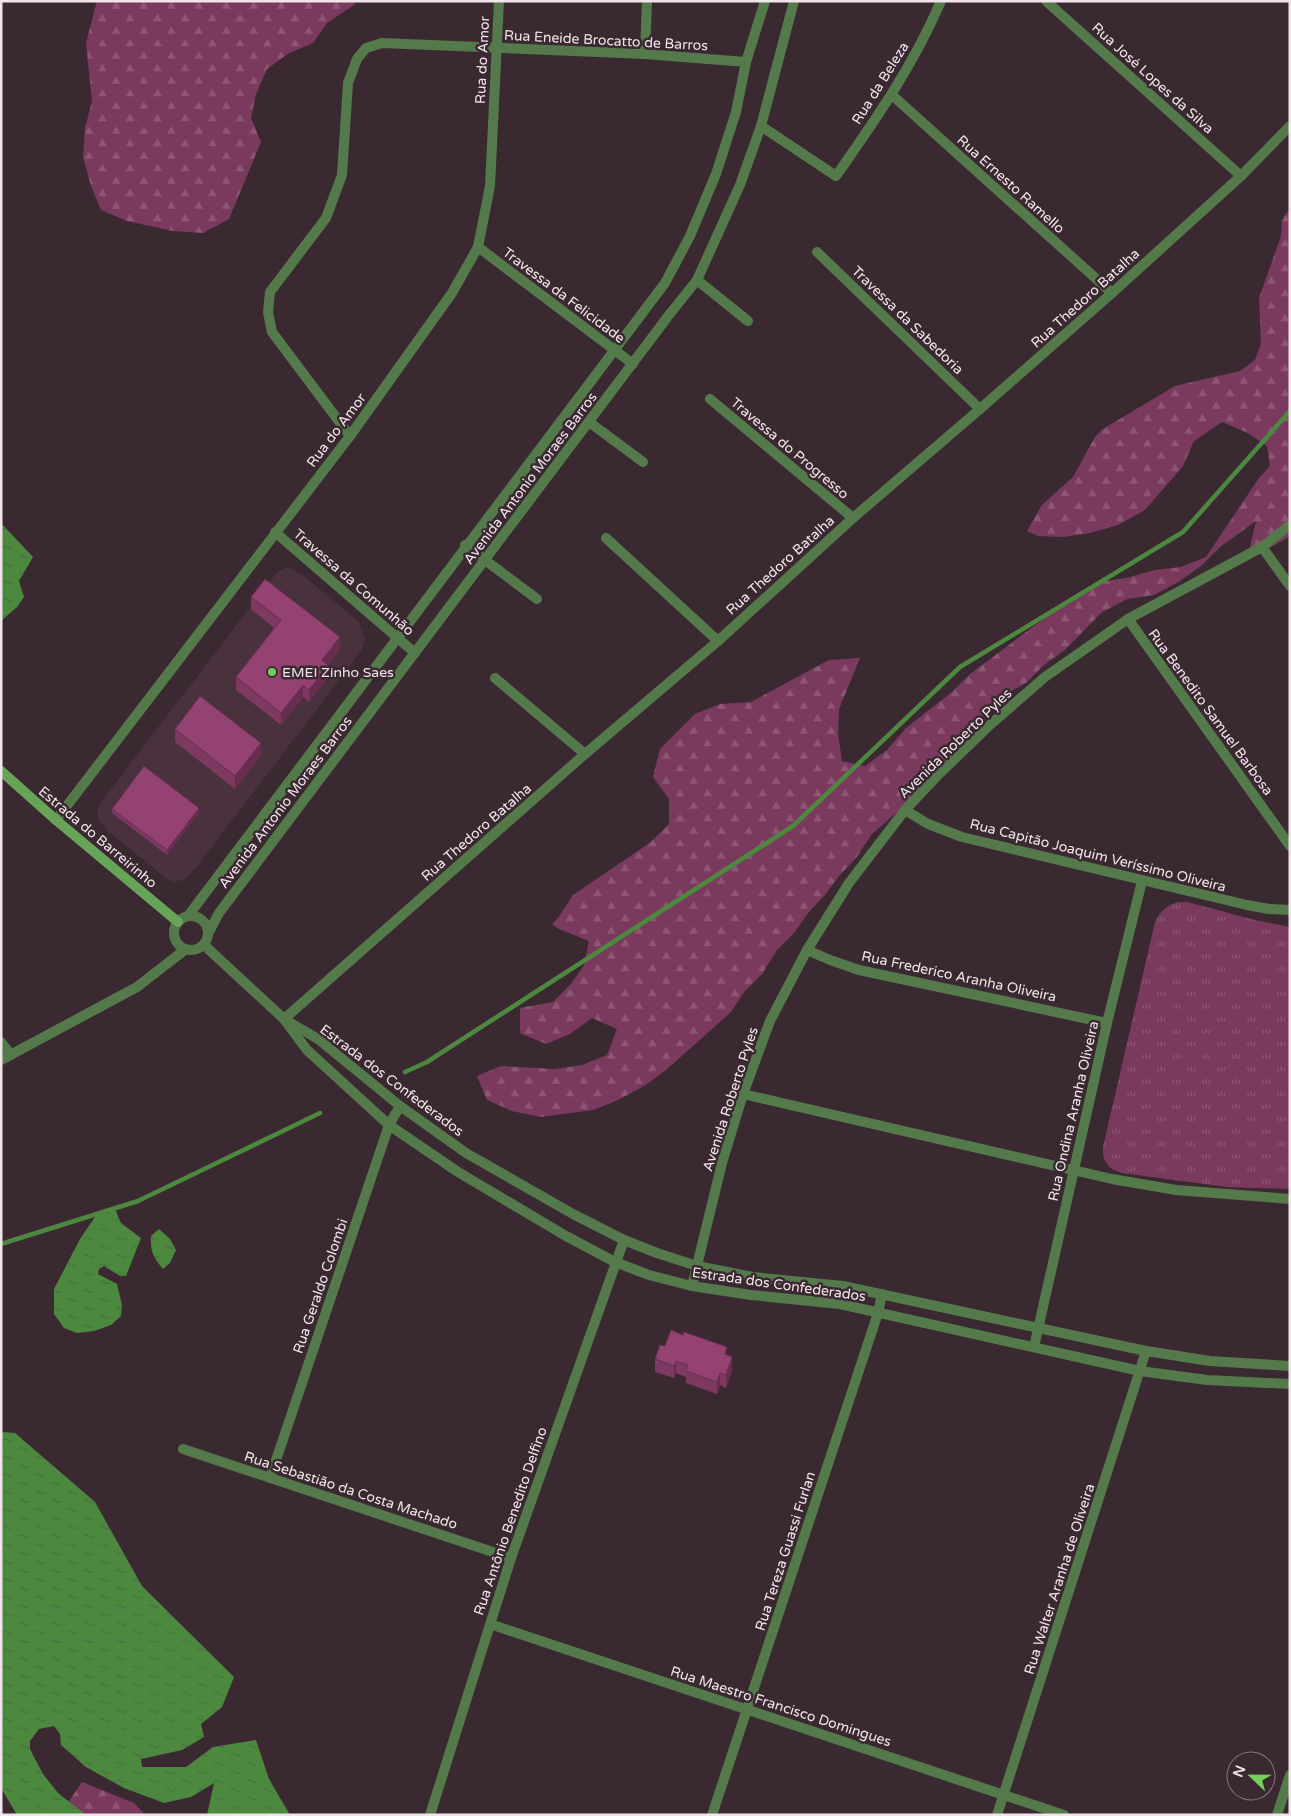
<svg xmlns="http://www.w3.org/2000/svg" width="1291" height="1816" viewBox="0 0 1291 1816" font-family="'Varela Round',sans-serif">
	<defs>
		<pattern id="grass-tufts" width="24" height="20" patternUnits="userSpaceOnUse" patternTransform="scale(1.25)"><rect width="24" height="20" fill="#7a3a5e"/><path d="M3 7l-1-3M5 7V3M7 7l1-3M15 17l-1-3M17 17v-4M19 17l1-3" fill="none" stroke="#8d5675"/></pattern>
		<pattern id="forest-firs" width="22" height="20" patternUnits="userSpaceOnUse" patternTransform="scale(1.25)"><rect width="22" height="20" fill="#7a3a5e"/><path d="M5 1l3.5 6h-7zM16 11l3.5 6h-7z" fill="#8d5675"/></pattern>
		<pattern id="water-ripples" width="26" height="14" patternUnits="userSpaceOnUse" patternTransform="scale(1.25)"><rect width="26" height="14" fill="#4d883f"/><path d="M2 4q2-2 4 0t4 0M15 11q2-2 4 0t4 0" fill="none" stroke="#4b6d42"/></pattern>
	</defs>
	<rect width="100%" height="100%" fill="#3b2932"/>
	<polygon fill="#49323e" points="288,567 304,576 359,622 365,639 362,650 198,865 185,879 174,882 167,879 108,831 98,820 97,812 100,803 278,571"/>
	<path fill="url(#grass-tufts)" d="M1179,902H1187L1255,920L1290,927V1189L1227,1187L1122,1173C1108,1169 1102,1161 1103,1147L1155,922C1160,911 1167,905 1179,902Z"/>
	<g fill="url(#forest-firs)">
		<polygon points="97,1 356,1 354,5 327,23 313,43 289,53 267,69 256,94 251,118 261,142 229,219 203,233 173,231 127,221 101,210 91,186 83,157 85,128 92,101 86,43"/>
		<polygon points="1290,211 1290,536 1275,545 1248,556 1256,521 1220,547 1202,565 1180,581 1154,595 1127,599 1101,613 1066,649 1044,665 1026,683 1000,697 963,737 950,756 932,774 919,793 872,834 856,858 839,876 825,895 808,913 795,932 777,950 762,974 744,992 731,1012 666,1070 644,1086 618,1100 593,1110 540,1117 512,1111 487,1100 477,1076 501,1066 555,1069 582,1065 607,1055 617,1029 592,1018 570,1034 546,1044 520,1033 520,1008 553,1002 571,984 584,965 589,941 559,929 552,924 558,918 573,895 651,842 669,824 669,799 653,777 660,749 695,714 720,704 751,702 829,660 860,658 839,709 838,734 842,761 865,766 887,750 906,728 952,692 970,674 1065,603 1099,582 1126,578 1155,570 1181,567 1206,557 1259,478 1270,466 1267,446 1248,433 1222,422 1194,441 1183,466 1145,510 1118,525 1090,533 1063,537 1038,536 1027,531 1042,505 1073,477 1095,437 1103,429 1175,386 1240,371 1255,360 1261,344 1259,298 1281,236 1282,221 1287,212"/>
		<polygon points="82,1782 134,1803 145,1815 79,1815 69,1801"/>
	</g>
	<g fill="url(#water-ripples)">
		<polygon points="1,523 33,557 19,581 24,597 17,607 1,621"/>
		<polygon points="115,1209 121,1223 141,1238 126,1276 120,1276 104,1266 99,1269 98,1274 117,1284 122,1305 121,1316 111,1325 94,1331 77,1333 64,1328 54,1314 54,1289 80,1239 97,1214"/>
		<path d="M159,1229L170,1239L176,1250L170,1263L163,1269C153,1257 150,1251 151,1236Z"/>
		<polygon points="1,1432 15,1433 95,1502 142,1586 234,1677 222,1707 201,1724 204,1737 182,1750 141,1759 142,1767 186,1767 213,1747 256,1740 269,1779 290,1815 207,1815 214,1783 191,1797 164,1803 124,1788 86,1767 61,1745 60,1734 54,1726 39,1729 30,1741 30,1749 35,1759 43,1774 58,1793 86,1815 17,1815 1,1788"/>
	</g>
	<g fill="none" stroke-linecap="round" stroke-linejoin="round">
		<g stroke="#4d883f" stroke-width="4.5">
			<polyline points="405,1072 427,1062 793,826 960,667 1183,532 1290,411"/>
			<polyline points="1,1244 138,1201 320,1113"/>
		</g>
		<g stroke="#547a4b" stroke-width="10">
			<polyline points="1046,1 1241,176"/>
			<polyline points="645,54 647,1"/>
			<polyline points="892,95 1112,293"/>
			<path d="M761,126L836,176C876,119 913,66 941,1"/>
			<polyline points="478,247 633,364"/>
			<polyline points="817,252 980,409"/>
			<polyline points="697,280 748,321"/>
			<polyline points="710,399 853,518"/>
			<polyline points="589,422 643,462"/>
			<polyline points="350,436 272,332 268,312 270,292 326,218 342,175 348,83 357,59 366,48 382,43 645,54 746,62"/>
			<polyline points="275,532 415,653"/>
			<polyline points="606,538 718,641"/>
			<polyline points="465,545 537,599"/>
			<polyline points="1262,547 1290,586"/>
			<polyline points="1128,619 1290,846"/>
			<polyline points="495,678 585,754"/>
			<polyline points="905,810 928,824 962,837 1247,905 1269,909 1290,910"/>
			<polyline points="56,820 350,436 452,293 478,247 490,186 499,1"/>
			<polyline points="204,945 284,1019 307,1050 389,1125 458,1172 566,1236 615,1262 649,1275 692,1286 751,1295 840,1304 1140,1371 1207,1380 1290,1384"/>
			<polyline points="807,950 830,960 859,970 1107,1023"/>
			<polyline points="284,1019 585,754 718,641 853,518 980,409 1112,293 1241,176 1290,126"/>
			<polyline points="289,1022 318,1039 400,1106 466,1153 573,1214 624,1240 657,1253 697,1266 753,1277 843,1286 1146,1351 1210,1361 1290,1366"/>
			<polyline points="1,1042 11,1055"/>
			<polyline points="743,1094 1112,1179 1176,1190 1290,1199"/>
			<polyline points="692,1286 722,1163 743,1094 770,1021 807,950 849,883 905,810 937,776 991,724 1045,677 1128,619 1262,547 1290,525"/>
			<polyline points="1034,1347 1107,1023 1142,881"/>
			<polyline points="183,1449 511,1558"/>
			<polyline points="270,1478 389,1125 400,1106"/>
			<polyline points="490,1624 1064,1815"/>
			<polyline points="430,1815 511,1558 624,1240"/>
			<polyline points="712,1815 878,1313 882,1294"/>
			<polyline points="997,1815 1146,1351"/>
			<polyline points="1277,1815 1290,1775"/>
		</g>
		<g stroke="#547a4b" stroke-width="10">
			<polyline points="188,916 665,283 690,236 716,174 736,112 746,62 765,1"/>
			<circle cx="191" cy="933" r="17"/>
			<polyline points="209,932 219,913 669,315 697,280 740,185 761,126 794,1"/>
			<polyline points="1,1060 137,987 186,949"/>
		</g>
		<polyline stroke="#67a458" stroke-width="10" points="1,771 56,820 178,922"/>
	</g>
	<g fill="#7e3961">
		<polygon points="251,597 340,650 328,665 328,677 309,702 303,697 281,725 236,690 236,677 274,628 251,609"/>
		<polygon points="175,729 261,755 235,789 175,742"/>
		<polygon points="112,809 199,812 167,855 112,813"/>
		<polygon points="683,1335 727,1355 732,1370 726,1388 720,1385 717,1394 686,1383 686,1377 676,1373 674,1378 655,1372 655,1359 665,1346"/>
	</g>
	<g fill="#672e4f">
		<polygon points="340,637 340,650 322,672 322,660"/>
		<polygon points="328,665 328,677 309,702 309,690"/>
		<polygon points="303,685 303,697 281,725 281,713"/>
		<polygon points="261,743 261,755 235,789 235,776"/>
		<polygon points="199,808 199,812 167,855 167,850"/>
		<polygon points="732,1357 732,1370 726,1388 726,1375"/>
		<polygon points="676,1361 676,1373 674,1378 674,1366"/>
		<polygon points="720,1373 720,1385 717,1394 717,1382"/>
	</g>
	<g fill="#934271" stroke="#672e4f">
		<polygon points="265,579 340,637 322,660 328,665 309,690 303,685 281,713 236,677 281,620 251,597"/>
		<polygon points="200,696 261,743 235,776 175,729"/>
		<polygon points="144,766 199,808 167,850 112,809"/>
		<polygon points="671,1330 683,1335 684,1332 727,1347 725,1354 732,1357 726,1375 720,1373 717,1382 686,1371 688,1365 676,1361 674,1366 655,1359 660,1345 665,1346"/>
	</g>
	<circle fill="#74d25c" stroke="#3b2932" stroke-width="2" cx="272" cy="672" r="5"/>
	<g text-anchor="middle" stroke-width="5" stroke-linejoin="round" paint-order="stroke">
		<g font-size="14" fill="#f1e4ea" stroke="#3b2932">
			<text transform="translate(606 40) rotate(3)" y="5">Rua Eneide Brocatto de Barros</text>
			<text transform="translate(482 60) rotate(-87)" y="5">Rua do Amor</text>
			<text transform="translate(1153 78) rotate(42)" y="5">Rua José Lopes da Silva</text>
			<text transform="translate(880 83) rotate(-58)" y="5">Rua da Beleza</text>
			<text transform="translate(1011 184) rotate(42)" y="5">Rua Ernesto Ramello</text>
			<text transform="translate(564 295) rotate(37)" y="5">Travessa da Felicidade</text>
			<text transform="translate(1085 298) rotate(-42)" y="5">Rua Thedoro Batalha</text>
			<text transform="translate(908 320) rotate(44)" y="5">Travessa da Sabedoria</text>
			<text transform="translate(336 430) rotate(-53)" y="5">Rua do Amor</text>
			<text transform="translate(790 448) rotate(40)" y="5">Travessa do Progresso</text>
			<text transform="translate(530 478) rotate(-53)" y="5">Avenida Antonio Moraes Barros</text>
			<text transform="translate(780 565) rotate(-42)" y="5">Rua Thedoro Batalha</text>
			<text transform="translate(354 582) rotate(41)" y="5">Travessa da Comunhão</text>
			<text transform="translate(1211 712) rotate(54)" y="5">Rua Benedito Samuel Barbosa</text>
			<text transform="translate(955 743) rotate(-44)" y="5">Avenida Roberto Pyles</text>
			<text transform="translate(285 802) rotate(-53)" y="5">Avenida Antonio Moraes Barros</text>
			<text transform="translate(476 832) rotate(-41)" y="5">Rua Thedoro Batalha</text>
			<text transform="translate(98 837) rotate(40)" y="5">Estrada do Barreirinho</text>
			<text transform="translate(1098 855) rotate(14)" y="5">Rua Capitão Joaquim Veríssimo Oliveira</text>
			<text transform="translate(959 976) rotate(12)" y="5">Rua Frederico Aranha Oliveira</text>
			<text transform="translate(392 1080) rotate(37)" y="5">Estrada dos Confederados</text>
			<text transform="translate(730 1099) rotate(-72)" y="5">Avenida Roberto Pyles</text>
			<text transform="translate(1073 1111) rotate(-77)" y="5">Rua Ondina Aranha Oliveira</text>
			<text transform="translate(779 1284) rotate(8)" y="5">Estrada dos Confederados</text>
			<text transform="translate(320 1286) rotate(-71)" y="5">Rua Geraldo Colombi</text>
			<text transform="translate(351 1490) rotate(18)" y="5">Rua Sebastião da Costa Machado</text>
			<text transform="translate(510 1521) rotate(-71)" y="5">Rua Antônio Benedito Delfino</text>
			<text transform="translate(785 1551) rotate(-72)" y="5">Rua Tereza Guassi Furlan</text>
			<text transform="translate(1059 1579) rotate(-72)" y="5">Rua Walter Aranha de Oliveira</text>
			<text transform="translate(781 1706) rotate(18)" y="5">Rua Maestro Francisco Domingues</text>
		</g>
		<g font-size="14" fill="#f1e4ea" stroke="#3b2932" text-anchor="start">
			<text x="282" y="677">EMEI Zinho Saes</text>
		</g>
	</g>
	<rect width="1291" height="1816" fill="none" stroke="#f1e4ea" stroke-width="5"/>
	<g transform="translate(1251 1776) rotate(292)"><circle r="24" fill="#3b2932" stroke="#84747c"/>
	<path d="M0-4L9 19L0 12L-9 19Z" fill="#74d25c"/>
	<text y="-8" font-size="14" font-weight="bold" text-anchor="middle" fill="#f1e4ea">N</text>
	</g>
</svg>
